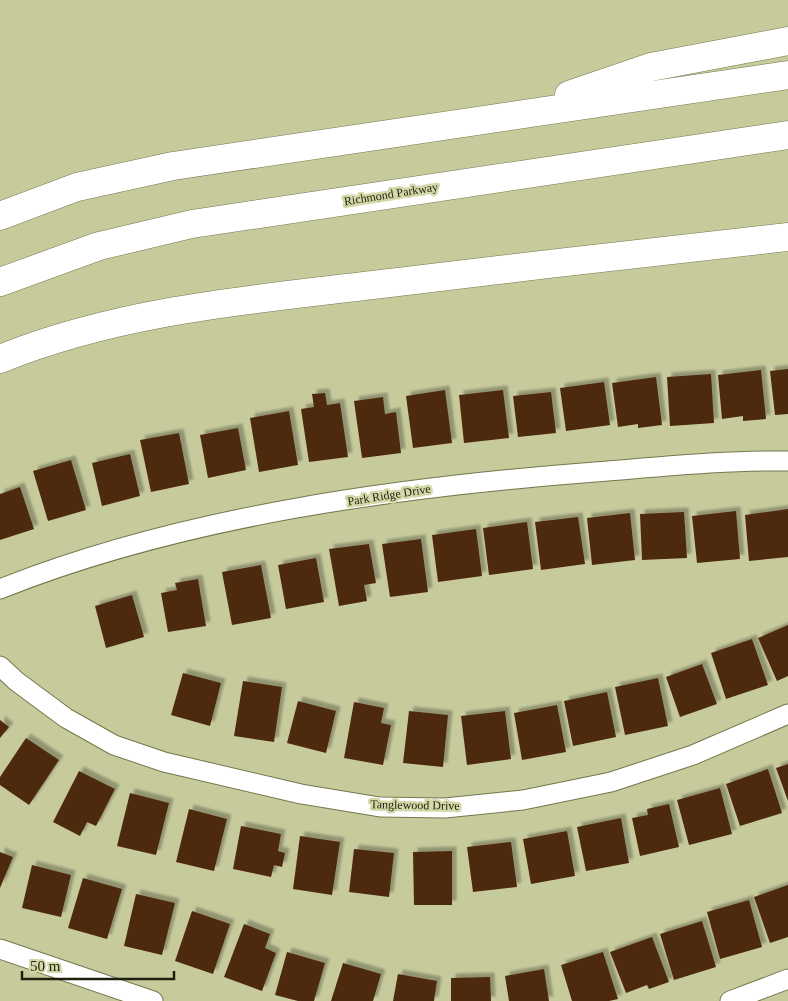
<svg xmlns="http://www.w3.org/2000/svg" width="788" height="1001" viewBox="0 0 788 1001" font-family="'Times New Roman',serif">
	<defs>
		<filter id="shadow"><feDropShadow dx="4.5" dy="-4.5" stdDeviation="1" flood-color="#0004"/></filter>
	</defs>
	<rect width="100%" height="100%" fill="#c7cb9c"/>
	<g fill="#4e2910" filter="url(#shadow)">
		<polygon points="788,369 788,414 775,415 770,371"/>
		<polygon points="761,370 766,419 743,421 743,416 722,419 718,375"/>
		<polygon points="711,374 714,423 670,426 667,377"/>
		<polygon points="656,377 662,425 638,428 638,424 618,427 612,383"/>
		<polygon points="604,382 610,425 566,431 560,388"/>
		<polygon points="445,390 452,443 413,448 406,396"/>
		<polygon points="503,390 509,438 464,443 459,395"/>
		<polygon points="551,392 556,433 518,437 513,396"/>
		<polygon points="325,393 327,405 340,403 348,457 309,462 301,409 314,407 312,394"/>
		<polygon points="383,397 385,414 396,412 401,453 362,458 354,401"/>
		<polygon points="289,411 298,465 259,472 250,418"/>
		<polygon points="238,428 246,470 208,478 200,435"/>
		<polygon points="179,433 189,484 151,492 140,440"/>
		<polygon points="130,454 140,496 102,506 92,463"/>
		<polygon points="71,460 86,510 48,521 33,471"/>
		<polygon points="20,487 34,529 0,540 0,494"/>
		<polygon points="788,509 788,557 749,561 745,515"/>
		<polygon points="736,511 740,559 697,563 692,516"/>
		<polygon points="684,512 687,558 642,560 640,514"/>
		<polygon points="630,513 635,560 592,565 587,518"/>
		<polygon points="578,517 585,564 541,570 535,522"/>
		<polygon points="527,522 533,569 489,575 483,528"/>
		<polygon points="476,529 482,576 438,582 432,535"/>
		<polygon points="421,539 428,592 390,597 382,544"/>
		<polygon points="369,544 376,583 364,585 367,601 339,606 329,549"/>
		<polygon points="316,558 324,602 286,609 278,565"/>
		<polygon points="261,565 271,618 232,625 222,572"/>
		<polygon points="198,579 206,626 168,632 161,593 177,590 175,583"/>
		<polygon points="132,595 144,637 106,648 95,606"/>
		<polygon points="788,625 788,676 777,681 758,638"/>
		<polygon points="752,639 768,685 726,699 711,653"/>
		<polygon points="702,664 717,704 680,717 666,677"/>
		<polygon points="183,673 221,683 210,726 171,715"/>
		<polygon points="658,678 668,726 625,735 615,687"/>
		<polygon points="243,681 282,687 274,742 234,736"/>
		<polygon points="607,692 616,737 573,746 564,701"/>
		<polygon points="298,701 336,711 326,753 287,743"/>
		<polygon points="354,702 384,708 381,723 391,725 383,765 344,758"/>
		<polygon points="557,705 566,752 522,760 514,713"/>
		<polygon points="409,711 448,715 443,767 403,763"/>
		<polygon points="505,711 511,759 467,765 461,716"/>
		<polygon points="0,720 9,727 0,738"/>
		<polygon points="26,738 59,760 29,805 0,785 0,777"/>
		<polygon points="788,764 788,801 776,768"/>
		<polygon points="768,769 782,813 740,826 726,784"/>
		<polygon points="79,771 115,789 96,826 87,822 80,836 53,822"/>
		<polygon points="720,788 732,834 689,845 677,800"/>
		<polygon points="130,793 169,803 156,855 117,846"/>
		<polygon points="669,804 679,847 640,856 632,818 648,815 647,809"/>
		<polygon points="189,809 227,819 214,871 176,862"/>
		<polygon points="621,818 629,863 586,871 577,827"/>
		<polygon points="241,826 281,834 278,851 285,853 282,867 274,865 271,877 233,869"/>
		<polygon points="567,831 575,876 531,884 523,839"/>
		<polygon points="300,836 340,842 332,895 293,889"/>
		<polygon points="511,842 517,887 473,892 467,847"/>
		<polygon points="354,849 394,853 389,897 349,892"/>
		<polygon points="452,851 452,905 414,905 413,852"/>
		<polygon points="0,852 13,857 0,888"/>
		<polygon points="32,865 71,875 61,917 22,908"/>
		<polygon points="83,878 122,889 107,939 68,928"/>
		<polygon points="788,885 788,937 770,943 754,897"/>
		<polygon points="136,894 175,903 162,955 124,946"/>
		<polygon points="749,900 762,947 720,959 707,912"/>
		<polygon points="192,911 230,924 213,974 175,961"/>
		<polygon points="702,921 716,967 674,980 660,934"/>
		<polygon points="244,924 270,934 265,948 276,953 262,991 224,977"/>
		<polygon points="652,937 669,982 649,989 647,985 626,993 610,952"/>
		<polygon points="287,952 325,963 314,1001 298,1001 275,995"/>
		<polygon points="603,952 618,999 609,1001 572,1001 561,965"/>
		<polygon points="343,963 381,974 373,1001 331,1001"/>
		<polygon points="544,969 549,1001 509,1001 505,976"/>
		<polygon points="398,974 437,981 434,1001 393,1001"/>
		<polygon points="490,977 491,1001 451,1001 451,978"/>
	</g>
	<g fill="none" stroke-linecap="round" stroke-linejoin="round">
		<defs>
			<g id="minor">
				<path d="M0,589C183,516 399,487 595,472C659,467 724,460 788,461"/>
				<polyline points="0,666 16,681 66,718 114,745 164,762 301,794 380,807 445,808 523,800 611,782 693,755 788,714"/>
				<polyline points="0,949 153,1001"/>
				<polyline points="730,1001 788,979"/>
			</g>
			<g id="trunk">
				<polyline points="569,95 651,67 788,41"/>
				<polyline points="0,216 77,187 173,166 788,75"/>
				<polyline points="0,282 99,246 192,224 788,135"/>
				<path d="M0,359C118,311 247,300 373,285C511,268 650,252 788,237"/>
			</g>
		</defs>
		<use href="#minor" stroke="#75774c" stroke-width="21"/>
		<use href="#trunk" stroke="#75774c" stroke-width="29"/>
		<use href="#minor" stroke="#fff" stroke-width="19"/>
		<use href="#trunk" stroke="#fff" stroke-width="28"/>
	</g>
	<g text-anchor="middle" stroke-width="5" stroke-linejoin="round" paint-order="stroke">
		<g font-size="12" fill="#1e1f0d" stroke="#d4d8a8">
			<text transform="translate(391 194) rotate(-9)" y="4">Richmond Parkway</text>
			<text transform="translate(389 495) rotate(-9)" y="4">Park Ridge Drive</text>
			<text transform="translate(415 805) rotate(1)" y="4">Tanglewood Drive</text>
		</g>
	</g>
	<path d="M22 971v8h152v-8" fill="none" stroke="#1e1f0d" stroke-width="2.5"/>
	<text x="30" y="971" font-size="15" fill="#1e1f0d" stroke="#d4d8a8" stroke-width="4" paint-order="stroke">50 m</text>
</svg>
